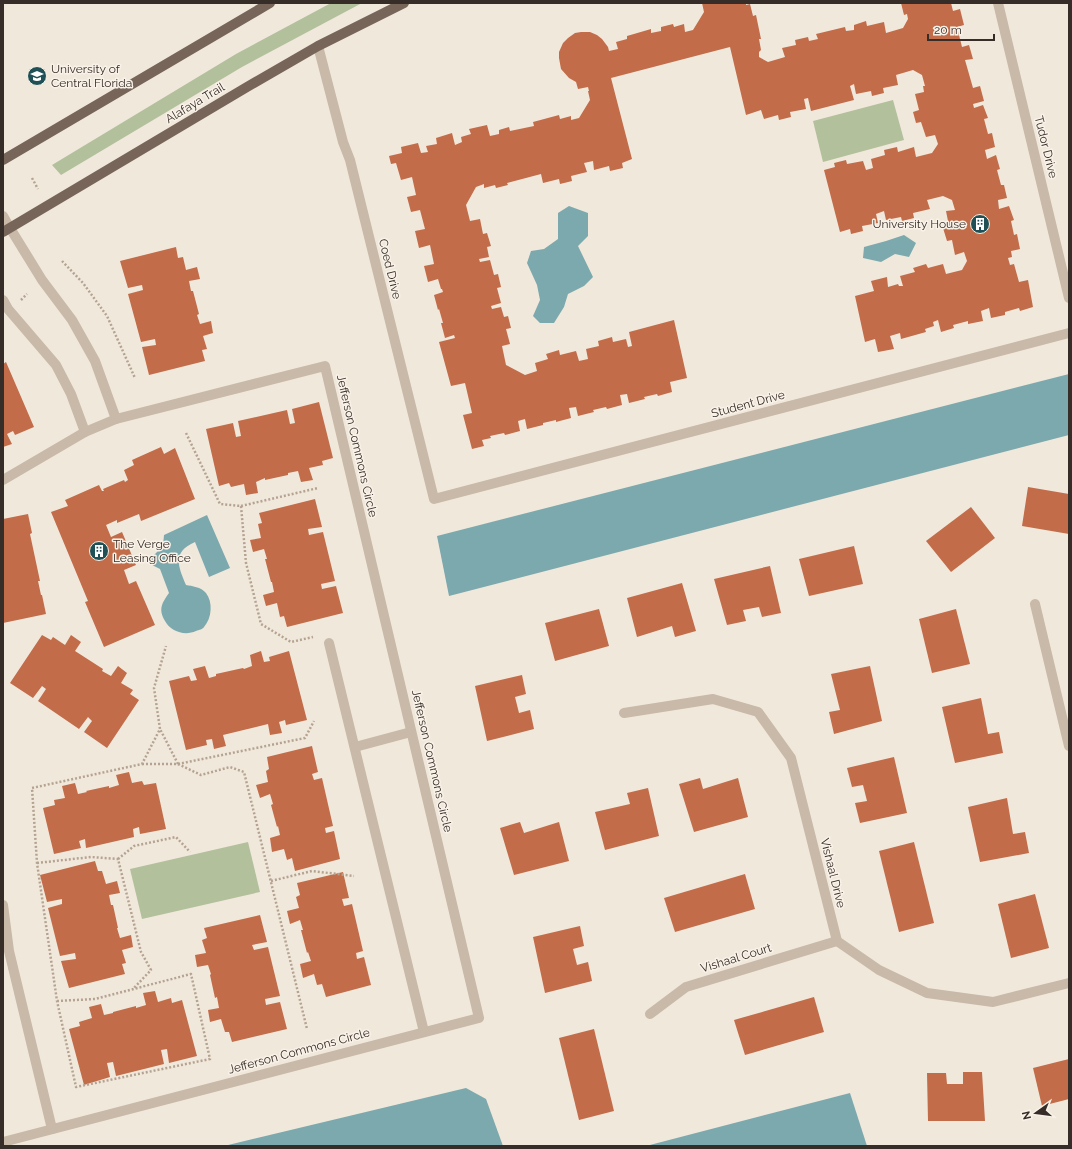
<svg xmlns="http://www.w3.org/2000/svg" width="1072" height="1149" viewBox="0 0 1072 1149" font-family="Raleway,sans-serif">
	<rect width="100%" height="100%" fill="#f1e8dc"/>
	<g fill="#b2c09c">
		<polygon points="331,3 362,3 242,67 61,175 52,165 236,54"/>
		<polygon points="893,100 904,140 823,162 813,121"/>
		<polygon points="248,842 260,892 142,919 130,869"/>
	</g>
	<g fill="#7ca9ad">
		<polygon points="569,206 588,213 588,236 578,246 593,277 584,286 568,294 564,307 554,323 540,323 533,316 540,300 537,285 527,263 531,251 544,249 558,239 558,213"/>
		<polygon points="904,235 916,243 909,257 895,254 881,262 863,258 864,247 886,241"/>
		<polygon points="1069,374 1069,435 449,596 437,536"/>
		<path d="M207,515L230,568L209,577L195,542C172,552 178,566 186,585C192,586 201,587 206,593C213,602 212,618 204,627C203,629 199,630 196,631C185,636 171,632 165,621C158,609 162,603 169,593L160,569L152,565L151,558L163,546L164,535Z"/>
		<polygon points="466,1088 486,1099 503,1146 224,1146"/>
		<polygon points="850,1093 867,1146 646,1146"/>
	</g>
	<g fill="#c26c49">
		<polygon points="702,3 746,3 746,5 750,4 753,16 756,15 761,39 759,39 761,50 759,52 759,57 768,62 785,57 782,48 796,45 795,40 808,37 809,41 818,39 816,34 845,27 846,31 854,30 854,25 866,21 867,26 884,22 886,33 903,28 908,19 907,14 904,15 901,3 951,3 953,11 960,9 964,25 957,27 962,47 969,45 973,59 965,60 973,88 980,86 984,101 973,104 974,108 983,105 988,118 984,119 988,134 992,133 995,147 985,150 987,159 996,155 1000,169 997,170 1001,185 1004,185 1007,198 998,200 999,209 1009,206 1014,220 1011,221 1014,235 1017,234 1020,249 1011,251 1012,257 1008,258 1010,265 1014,264 1019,282 1028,280 1033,307 1020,311 1019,308 1005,312 1005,315 991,318 989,308 981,311 983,321 968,324 968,321 953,325 954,328 941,332 938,320 933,322 934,326 925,329 926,332 901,339 900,333 890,336 894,349 878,352 875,339 865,342 855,296 874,291 871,281 887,277 888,287 898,284 899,286 903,286 900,276 915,272 913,268 926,264 928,268 943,264 946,274 962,270 967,261 964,252 955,255 952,240 947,241 943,228 949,226 946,211 955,210 952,200 943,196 927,200 930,209 913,213 914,218 902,221 901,217 886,220 884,211 876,214 878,223 862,226 863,231 851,234 850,229 840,232 824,170 835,167 834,163 846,160 847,164 863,161 866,170 873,168 871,159 885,155 884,150 897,147 898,152 914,147 916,157 932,153 938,144 935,135 926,137 921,122 916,123 913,112 919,110 915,94 924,92 923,86 925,86 922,75 913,70 896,75 898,85 883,88 884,93 872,96 871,91 856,94 854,84 850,86 854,100 811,111 808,98 804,99 806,109 790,112 791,117 779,120 778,115 764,119 761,110 746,115 730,47 611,78 632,159 622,163 623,168 610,171 609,166 594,170 593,161 584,163 587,172 571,176 572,181 560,184 559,179 543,183 541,174 507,183 508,185 496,188 495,185 484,188 484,184 476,187 466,205 470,221 480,219 483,234 487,233 491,246 487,247 489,257 479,259 480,262 490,260 494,275 498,274 501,287 497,288 501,303 491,306 492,309 501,307 504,317 508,316 511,328 506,329 510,344 502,346 506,365 525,375 537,371 535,363 548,359 546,354 559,350 560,355 576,351 579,361 588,359 586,349 599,346 598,341 612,337 613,342 626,339 628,347 632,346 629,332 674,320 687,378 670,382 672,392 658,396 657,394 644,397 645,399 629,403 627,394 620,395 622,405 607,409 606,407 593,410 594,412 578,416 576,407 569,408 571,418 556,422 556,420 543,423 543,425 527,429 525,419 518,421 520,431 505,435 504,433 490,436 491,438 482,440 484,446 472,449 463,415 472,413 465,383 451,386 439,342 455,338 454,335 445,338 441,323 443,323 439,309 438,310 434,295 443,292 442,289 441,289 438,279 428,282 424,266 434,264 430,245 419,248 415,231 425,229 420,210 411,212 407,197 416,195 412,177 401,180 396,163 391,164 389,156 402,153 401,147 418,143 421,153 428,152 426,146 437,144 436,138 452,133 455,145 462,142 461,137 471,134 469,129 487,125 490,136 499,134 499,130 509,127 510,131 534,126 533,122 559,115 560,119 571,116 571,120 579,118 590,100 588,91 589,91 588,87 578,89 576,82 569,78 561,69 559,58 559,52 563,43 568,38 575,33 581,32 590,32 597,35 602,39 608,47 609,51 618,49 616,42 627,39 627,36 651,29 651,33 661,31 661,27 673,24 674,27 684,24 685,32 693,30 704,12"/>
		<polygon points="176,247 178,258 183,257 186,270 197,267 200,279 189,281 191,291 193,291 199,314 197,315 200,324 211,321 213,333 203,336 207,349 202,350 205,361 149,375 142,347 156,345 155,339 141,342 128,294 143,290 142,285 128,288 120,261"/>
		<polygon points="6,362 34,427 15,435 13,431 7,434 12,444 3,447 3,364"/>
		<polygon points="319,402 333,458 322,461 323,465 309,468 313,480 301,482 298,471 288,473 288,475 265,480 265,478 256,482 258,493 246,495 244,484 231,487 229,483 219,486 206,429 233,423 236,437 241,436 238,421 287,410 290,424 295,423 292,409"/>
		<polygon points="161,447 164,454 175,448 195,499 141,521 139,514 117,523 117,520 106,525 111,537 122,532 136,565 124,570 129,584 136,581 155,625 104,647 85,602 88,601 51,512 68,506 65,500 99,485 102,491 104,491 103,489 124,480 125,482 128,480 124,470 134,465 132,460"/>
		<polygon points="1028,487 1069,494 1069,534 1022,526"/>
		<polygon points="315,499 322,527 308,529 309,535 323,532 335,581 321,584 322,589 336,586 343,613 287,627 284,616 280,617 277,603 266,606 263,595 274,592 272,582 271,582 265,559 267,559 264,549 253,552 250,540 261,538 258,524 262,523 259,513"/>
		<polygon points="971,507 995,538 951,572 926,541"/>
		<polygon points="28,514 32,533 30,534 40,581 38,581 41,595 42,595 46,614 3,623 3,519"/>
		<polygon points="854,546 863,584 809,596 799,559"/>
		<polygon points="770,566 781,613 762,617 759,607 743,610 746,621 727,625 714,579"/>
		<polygon points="682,583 696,631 675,637 672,626 637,637 627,598"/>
		<polygon points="599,609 609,646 555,661 545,623"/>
		<polygon points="956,609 970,664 932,673 919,619"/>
		<polygon points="42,635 51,640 53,637 65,645 71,635 81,642 75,651 103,669 102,671 111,676 118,666 127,673 121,683 133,690 130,694 139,700 107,748 84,732 92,721 88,717 79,729 38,701 46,689 42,686 33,698 10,683"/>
		<polygon points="261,651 264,662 270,661 269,657 289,651 307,720 286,725 285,720 279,722 282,733 270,735 268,724 223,735 226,746 214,749 212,739 206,740 207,745 186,750 169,681 189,676 191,681 197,680 193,669 205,666 209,678 216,676 216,674 243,668 244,669 252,666 250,655"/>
		<polygon points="870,666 882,721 834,734 829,712 840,710 831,674"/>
		<polygon points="522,675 526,694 515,697 519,713 530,710 534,729 487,741 475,686"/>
		<polygon points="981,698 988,734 999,732 1003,753 955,763 942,707"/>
		<polygon points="312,746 318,772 312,774 314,780 322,778 333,826 325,828 326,833 334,831 340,859 295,871 292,858 287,860 284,849 272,852 270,838 280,835 278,826 277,827 271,805 273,804 270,794 260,798 256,785 268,782 266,771 269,769 267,757"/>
		<polygon points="894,757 907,813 860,823 855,803 867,801 863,785 852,787 847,768"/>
		<polygon points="129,772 132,783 142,781 144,785 156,783 166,829 140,834 139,827 133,829 134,837 86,848 85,839 79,841 81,848 54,854 43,808 55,805 54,800 65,798 62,786 75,783 78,794 87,792 86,791 109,786 109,788 119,785 116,775"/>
		<polygon points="700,778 703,789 738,778 748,817 694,832 679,784"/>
		<polygon points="648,788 659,836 605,850 595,812 630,804 627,793"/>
		<polygon points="1007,798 1013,834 1025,832 1029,853 980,862 968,807"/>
		<polygon points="520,822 524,833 559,822 569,861 514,875 500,828"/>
		<polygon points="914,842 934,923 899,932 879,851"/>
		<polygon points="95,861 98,871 102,871 106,884 117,881 120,893 109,895 111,905 113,905 118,928 117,928 120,938 131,935 133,947 122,950 126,963 122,964 125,974 69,988 61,961 76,959 75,953 60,956 48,908 62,904 62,899 47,902 40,875"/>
		<polygon points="343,872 349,898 342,899 344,906 352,904 363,951 356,953 357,959 364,957 371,985 326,997 322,984 317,985 314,974 303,978 300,964 311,961 308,952 307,953 301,930 303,930 300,920 290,924 287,911 299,908 296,897 300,895 297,883"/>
		<polygon points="745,874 755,909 675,932 664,898"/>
		<polygon points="1035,894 1049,948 1011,958 998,904"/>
		<polygon points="260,915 267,942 252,945 254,950 268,947 280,996 265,999 266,1005 280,1002 287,1029 232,1042 229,1032 225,1032 221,1019 210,1022 208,1010 219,1008 217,997 215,998 210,975 211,974 208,965 197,967 195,955 206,953 202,940 207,938 204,928"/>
		<polygon points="580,926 584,946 573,949 577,965 588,962 592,981 545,993 533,937"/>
		<polygon points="155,991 158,1002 171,998 172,1003 182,1000 197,1056 169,1063 167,1049 161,1050 164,1064 116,1076 113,1062 107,1063 110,1077 84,1085 69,1029 80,1026 79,1022 92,1018 89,1007 101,1004 104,1015 113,1013 113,1012 136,1006 136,1008 146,1005 143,993"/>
		<polygon points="814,997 824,1032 745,1055 734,1020"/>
		<polygon points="594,1029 614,1111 579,1120 559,1038"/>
		<polygon points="1069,1059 1069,1099 1042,1106 1033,1068"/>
		<polygon points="963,1072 982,1072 985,1121 928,1121 927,1073 946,1073 947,1084 963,1084"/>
	</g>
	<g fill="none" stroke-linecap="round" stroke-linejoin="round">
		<g stroke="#b5a392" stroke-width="2.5" stroke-dasharray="2 2" stroke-linecap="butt">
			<polyline points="32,178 38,189"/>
			<polyline points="62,261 83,283 107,316 135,378"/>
			<polyline points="21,300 27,294"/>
			<polyline points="186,433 220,504 241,506 246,563 261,624 291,642 313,637"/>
			<polyline points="241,506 318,488"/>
			<polyline points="142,764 178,764 160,729"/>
			<polyline points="178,764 201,775 230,767 244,772 307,1029"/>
			<polyline points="178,764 305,738 314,721"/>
			<polyline points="118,859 134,846 176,837 190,852"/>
			<polyline points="37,863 91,857 118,859 141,952 151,970 134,988"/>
			<polyline points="271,881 312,871 354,876"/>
			<polyline points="57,1001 95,999 191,974 210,1059 76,1087 57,1001 37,863 32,788 142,764 160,729 154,688 166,646"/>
		</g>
		<g stroke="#c9b9a8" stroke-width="10">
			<polyline points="998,3 1069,298"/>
			<polyline points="318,46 343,142 350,160 434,499 1069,333"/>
			<polyline points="10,228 42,280 72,320 95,361 116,419"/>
			<polyline points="3,300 8,309 56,365 71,394 85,432"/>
			<polyline points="3,480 85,432 116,419 325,366 479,1018 3,1142"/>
			<polyline points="329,643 424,1032"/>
			<polyline points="355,747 411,732"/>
			<polyline points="3,905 9,951 52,1129"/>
		</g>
		<g stroke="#c9b9a8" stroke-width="10">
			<polyline points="3,216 10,228"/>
			<polyline points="1035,604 1069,746"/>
			<polyline points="624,713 713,699 758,712 791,758 837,941 879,970 927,993 993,1002 1069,983"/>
			<polyline points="650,1014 686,987 837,941"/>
		</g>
		<g stroke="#77655a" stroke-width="10">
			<polyline points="3,160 270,3"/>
			<polyline points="3,232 247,87 318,46 404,3"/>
		</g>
	</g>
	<defs>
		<symbol id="university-disc" viewBox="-11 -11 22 22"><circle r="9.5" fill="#1f5056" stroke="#f9f2e8"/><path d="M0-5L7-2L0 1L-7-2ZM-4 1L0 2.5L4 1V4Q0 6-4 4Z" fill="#fff"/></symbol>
		<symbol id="building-disc" viewBox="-11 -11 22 22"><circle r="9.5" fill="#1f5056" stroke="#f9f2e8"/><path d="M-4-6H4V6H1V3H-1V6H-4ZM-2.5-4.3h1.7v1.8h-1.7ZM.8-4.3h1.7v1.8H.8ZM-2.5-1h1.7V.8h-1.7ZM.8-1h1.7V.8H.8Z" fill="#fff"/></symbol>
	</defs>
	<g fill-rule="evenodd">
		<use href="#university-disc" x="26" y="65" width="22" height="22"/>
		<use href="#building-disc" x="969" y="213" width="22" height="22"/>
		<use href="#building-disc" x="88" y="540" width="22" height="22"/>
	</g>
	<g text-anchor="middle" stroke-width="3" stroke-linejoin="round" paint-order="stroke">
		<g font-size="12" fill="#362d28" stroke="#f9f2e8" text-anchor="start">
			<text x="51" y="73">University of<tspan x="51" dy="14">Central Florida</tspan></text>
			<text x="966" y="228" text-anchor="end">University House</text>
			<text x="113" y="548">The Verge<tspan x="113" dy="14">Leasing Office</tspan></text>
		</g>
		<g font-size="12" fill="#362d28" stroke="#f9f2e8">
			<text transform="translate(195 103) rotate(-31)" y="4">Alafaya Trail</text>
			<text transform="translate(1046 147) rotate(76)" y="4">Tudor Drive</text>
			<text transform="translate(390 269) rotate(76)" y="4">Coed Drive</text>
			<text transform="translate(748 404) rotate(-15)" y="4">Student Drive</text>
			<text transform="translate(357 446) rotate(77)" y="4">Jefferson Commons Circle</text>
			<text transform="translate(432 761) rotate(77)" y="4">Jefferson Commons Circle</text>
			<text transform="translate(833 873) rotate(76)" y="4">Vishaal Drive</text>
			<text transform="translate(736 958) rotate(-17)" y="4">Vishaal Court</text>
			<text transform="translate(299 1051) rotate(-15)" y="4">Jefferson Commons Circle</text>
		</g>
	</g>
	<rect width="1072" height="1149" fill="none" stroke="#362d28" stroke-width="8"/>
	<g transform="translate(1036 1113) rotate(256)" stroke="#f9f2e8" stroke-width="3" paint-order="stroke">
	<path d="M0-3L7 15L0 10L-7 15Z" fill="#362d28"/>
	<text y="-6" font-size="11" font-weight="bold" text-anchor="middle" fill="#362d28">N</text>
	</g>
	<path d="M928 34v6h66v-6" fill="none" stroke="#362d28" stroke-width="2"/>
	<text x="934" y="34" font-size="12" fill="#362d28" stroke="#f9f2e8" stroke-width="3" paint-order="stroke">20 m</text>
</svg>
